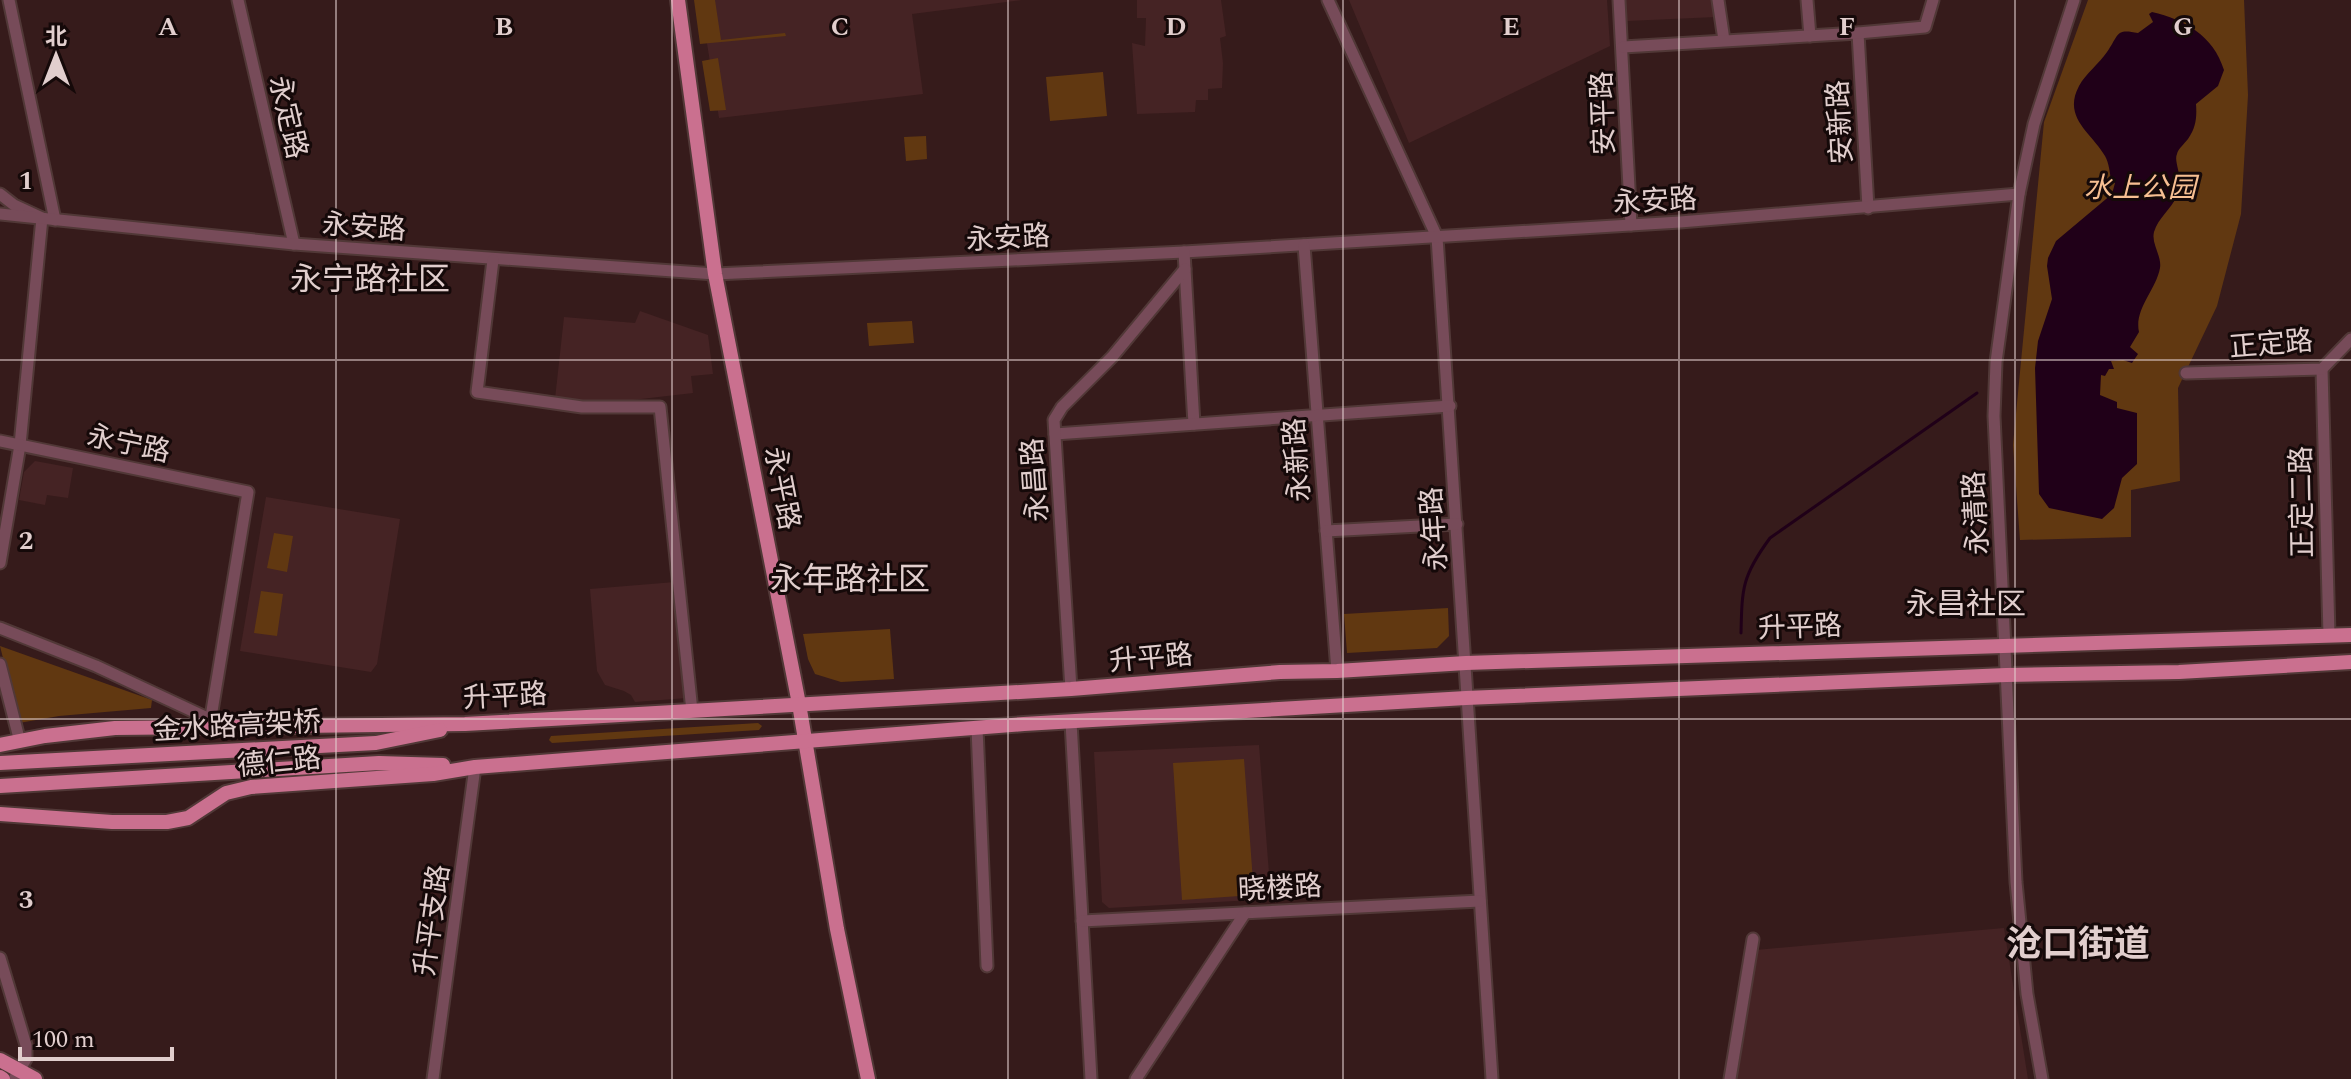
<svg xmlns="http://www.w3.org/2000/svg" width="2351" height="1079" viewBox="0 0 2351 1079" font-family="Spectral,'Noto Sans SC',serif">
	<rect width="100%" height="100%" fill="#361b1b"/>
	<g fill="#452324">
		<polygon points="700,0 1022,0 912,14 923,94 719,118"/>
		<polygon points="1137,0 1221,0 1226,36 1220,38 1223,63 1222,88 1208,89 1208,100 1196,100 1195,112 1137,114 1132,43 1145,46 1146,18 1137,18"/>
		<polygon points="1349,0 1607,0 1610,46 1409,143"/>
		<polygon points="1625,0 1714,0 1716,17 1627,21"/>
		<polygon points="640,311 708,335 713,374 691,376 693,393 598,404 555,399 564,317 635,323"/>
		<polygon points="35,461 73,468 68,498 47,495 45,505 19,500 24,472"/>
		<polygon points="266,497 400,519 377,664 371,672 240,651"/>
		<polygon points="675,582 687,698 635,702 631,695 624,691 605,685 597,671 590,589"/>
		<polygon points="1259,745 1271,899 1109,908 1102,902 1094,752"/>
		<polygon points="2004,928 2028,1079 1734,1079 1756,950"/>
	</g>
	<g fill="#613811">
		<polygon points="694,0 715,0 721,40 785,33 786,36 700,44"/>
		<polygon points="2088,0 2244,0 2248,95 2241,214 2217,306 2178,388 2180,481 2131,490 2131,537 2020,540 2013,445 2044,122"/>
		<polygon points="718,58 726,110 710,111 702,61"/>
		<polygon points="1103,72 1107,116 1050,121 1046,77"/>
		<polygon points="926,136 927,159 906,161 904,137"/>
		<polygon points="912,321 914,343 869,346 867,323"/>
		<polygon points="274,533 293,536 287,572 267,568"/>
		<polygon points="261,591 283,594 277,636 254,633"/>
		<polygon points="1448,608 1449,636 1437,648 1347,653 1344,614"/>
		<polygon points="890,629 894,679 841,682 815,674 808,659 803,634"/>
		<polygon points="0,646 152,700 151,708 59,716 19,723"/>
		<polygon points="758,723 762,726 759,730 552,743 549,740 551,736"/>
		<polygon points="1244,759 1254,895 1182,900 1173,763"/>
	</g>
	<path fill="#200018" d="M2152,12C2185,20 2213,35 2224,70L2218,86L2196,104C2197,117 2196,128 2188,139C2185,143 2178,149 2177,154C2173,162 2185,179 2177,196C2171,209 2158,218 2154,232C2151,244 2162,256 2160,268C2156,290 2134,309 2139,332L2130,347L2138,354L2132,363L2123,360L2111,361L2114,369H2109L2105,376L2101,375L2100,395L2117,402V408L2137,413V464L2122,478L2114,508L2102,519L2049,508L2039,494L2035,368L2038,341L2052,299L2047,266L2048,258L2056,241L2112,194L2115,183L2111,181C2110,173 2109,163 2105,156C2092,133 2062,118 2079,86C2086,73 2099,64 2107,52C2119,35 2115,28 2138,33L2153,22L2149,14Z"/>
	<g fill="none" stroke-linecap="round" stroke-linejoin="round">
		<path stroke="#200018" stroke-width="3" d="M1741,633C1742,588 1742,576 1770,538L1977,393"/>
		<defs>
			<g id="minor">
				<polyline points="9,0 55,220"/>
				<polyline points="238,0 294,244"/>
				<polyline points="1328,0 1437,237 1492,1079"/>
				<polyline points="1619,0 1631,225"/>
				<polyline points="1718,0 1724,40"/>
				<polyline points="1807,0 1810,36"/>
				<polyline points="1858,33 1868,208"/>
				<polyline points="1623,47 1858,33 1925,27 1933,0"/>
				<polyline points="0,194 14,205 42,218 20,445 0,563"/>
				<polyline points="0,214 294,244 715,274 1184,252 1680,222 2019,194"/>
				<polyline points="1304,245 1337,671"/>
				<polyline points="1184,252 1194,424"/>
				<polyline points="493,260 477,392 582,407 660,407 692,711"/>
				<polyline points="2322,369 2329,635"/>
				<polyline points="2186,373 2322,369 2351,339"/>
				<polyline points="1055,434 1450,406"/>
				<polyline points="0,441 248,492 211,717"/>
				<polyline points="1326,531 1457,524"/>
				<polyline points="0,628 96,666 216,722"/>
				<polyline points="0,664 20,742"/>
				<polyline points="1071,689 1054,420 1062,407 1112,357 1185,269"/>
				<polyline points="1071,722 1091,1079"/>
				<polyline points="977,728 987,966"/>
				<polyline points="1082,921 1480,901"/>
				<polyline points="0,958 26,1045 26,1059 14,1079"/>
				<polyline points="433,1079 475,767"/>
				<polyline points="1136,1079 1245,913"/>
				<polyline points="1730,1079 1753,939"/>
				<polyline points="2042,1079 2027,994 2016,882 1994,416 1996,362 2019,194 2034,124 2074,0"/>
			</g>
			<g id="major">
				<polyline points="678,0 715,274 799,704 837,929 868,1079"/>
				<polyline points="0,745 45,736 115,728 465,724 1071,689 1280,672 1337,671 1466,663 2351,635"/>
				<polyline points="0,763 376,743 440,730"/>
				<polyline points="0,786 379,763 443,765"/>
				<polyline points="0,814 112,822 167,822 188,818 226,793 251,787 433,774 475,767 1024,724 1466,698 2006,675 2179,672 2351,662"/>
				<polyline points="0,1060 35,1079"/>
				<polyline points="0,1077 3,1079"/>
			</g>
		</defs>
		<use href="#minor" stroke="#513837" stroke-width="15"/>
		<use href="#major" stroke="#513837" stroke-width="18"/>
		<use href="#minor" stroke="#774b59" stroke-width="11"/>
		<use href="#major" stroke="#ca708f" stroke-width="14"/>
	</g>
	<path fill="none" stroke="#e1cecd" stroke-width="2" stroke-opacity="0.55" d="M336,0V1079M672,0V1079M1008,0V1079M1343,0V1079M1679,0V1079M2015,0V1079M0,360H2351M0,719H2351"/>
	<g text-anchor="middle" stroke-width="6" stroke-linejoin="round" paint-order="stroke">
		<g font-size="28" fill="#e1cecd" stroke="#150909">
			<text transform="translate(1602 113) rotate(-92)" y="10">安平路</text>
			<text transform="translate(289 117) rotate(77)" y="10">永定路</text>
			<text transform="translate(1839 122) rotate(-93)" y="10">安新路</text>
			<text transform="translate(1655 200) rotate(-3)" y="10">永安路</text>
			<text transform="translate(364 226) rotate(4)" y="10">永安路</text>
			<text transform="translate(1008 237) rotate(-3)" y="10">永安路</text>
			<text transform="translate(2271 343) rotate(-5)" y="10">正定路</text>
			<text transform="translate(129 443) rotate(12)" y="10">永宁路</text>
			<text transform="translate(1296 460) rotate(-94)" y="10">永新路</text>
			<text transform="translate(1034 480) rotate(-94)" y="10">永昌路</text>
			<text transform="translate(783 488) rotate(79)" y="10">永平路</text>
			<text transform="translate(2301 502) rotate(-91)" y="10">正定二路</text>
			<text transform="translate(1975 513) rotate(-93)" y="10">永清路</text>
			<text transform="translate(1433 529) rotate(-94)" y="10">永年路</text>
			<text transform="translate(1800 626) rotate(-2)" y="10">升平路</text>
			<text transform="translate(1151 657) rotate(-5)" y="10">升平路</text>
			<text transform="translate(505 695) rotate(-3)" y="10">升平路</text>
			<text transform="translate(237 725) rotate(-3)" y="10">金水路高架桥</text>
			<text transform="translate(279 761) rotate(-6)" y="10">德仁路</text>
			<text transform="translate(1280 887) rotate(-3)" y="10">晓楼路</text>
			<text transform="translate(431 920) rotate(-82)" y="10">升平支路</text>
		</g>
		<g font-size="28" font-style="italic" fill="#f7bf92" stroke="#150909">
			<text x="2140" y="197">水上公园</text>
		</g>
		<g font-size="30" fill="#e1cecd" stroke="#150909">
			<text x="1966" y="614">永昌社区</text>
		</g>
		<g font-size="32" fill="#e1cecd" stroke="#150909">
			<text x="370" y="290">永宁路社区</text>
			<text x="850" y="590">永年路社区</text>
		</g>
		<g font-size="36" font-weight="bold" fill="#e1cecd" stroke="#150909">
			<text x="2078" y="956">沧口街道</text>
		</g>
	</g>
	<g font-size="26" text-anchor="middle" font-weight="bold" fill="#e1cecd" stroke="#150909" stroke-width="6" stroke-linejoin="round" paint-order="stroke">
		<text x="168" y="35">A</text>
		<text x="504" y="35">B</text>
		<text x="840" y="35">C</text>
		<text x="1176" y="35">D</text>
		<text x="1511" y="35">E</text>
		<text x="1847" y="35">F</text>
		<text x="2183" y="35">G</text>
		<text x="26" y="189">1</text>
		<text x="26" y="549">2</text>
		<text x="26" y="908">3</text>
	</g>
	<g transform="translate(56 56)" stroke="#150909" stroke-width="6" paint-order="stroke">
	<path d="M0-6L14 30L0 20L-14 30Z" fill="#e1cecd"/>
	<text y="-12" font-size="22" font-weight="bold" text-anchor="middle" fill="#e1cecd">北</text>
	</g>
	<path d="M20 1047v12h152v-12" fill="none" stroke="#e1cecd" stroke-width="4"/>
	<text x="32" y="1047" font-size="24" fill="#e1cecd" stroke="#150909" stroke-width="6" paint-order="stroke">100 m</text>
</svg>
